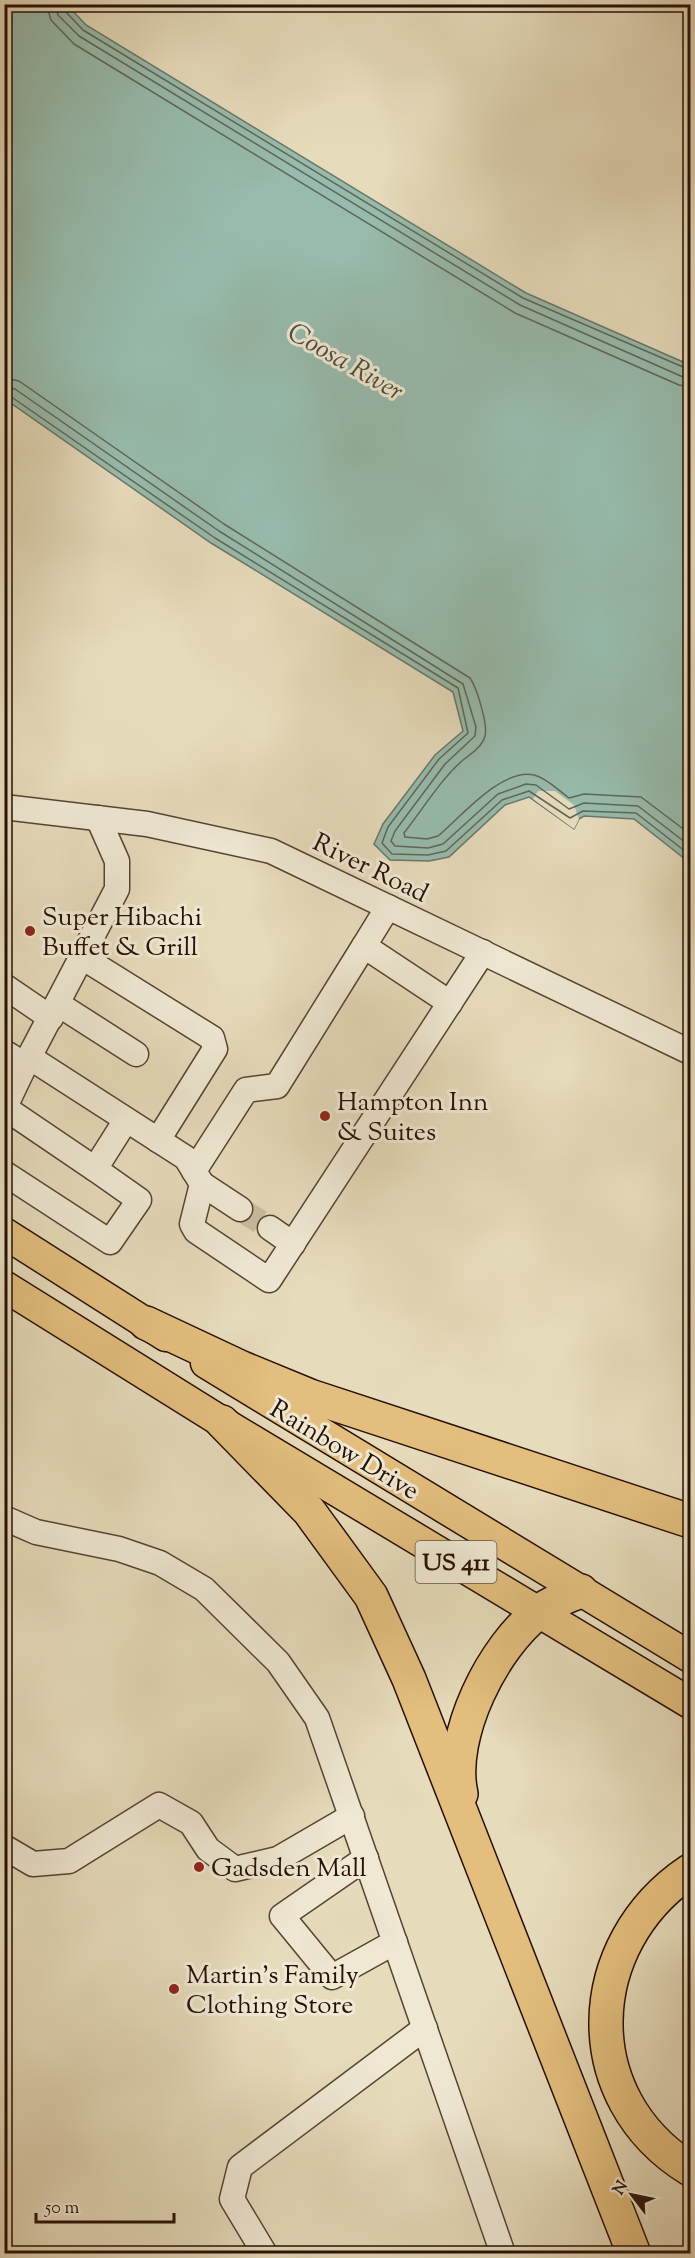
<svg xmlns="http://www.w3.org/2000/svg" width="695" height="2258" viewBox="0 0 695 2258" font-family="'Sorts Mill Goudy',serif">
	<rect width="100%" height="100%" fill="#e6dbbb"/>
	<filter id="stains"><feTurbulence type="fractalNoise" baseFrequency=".00333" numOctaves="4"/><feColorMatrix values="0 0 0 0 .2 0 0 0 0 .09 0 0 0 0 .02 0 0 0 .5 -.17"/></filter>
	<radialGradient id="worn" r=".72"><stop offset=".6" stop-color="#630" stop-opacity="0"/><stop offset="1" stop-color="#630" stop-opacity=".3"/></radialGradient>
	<polygon fill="#97bbac" stroke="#6a7769" stroke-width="1.5" points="5,4 67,5 86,25 526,293 690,365 690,863 634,819 584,816 579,819 574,829 529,797 505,805 449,857 429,861 390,860 374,844 383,824 435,755 463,731 453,692 211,543 5,399"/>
	<polygon fill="#e6dbbb" points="538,791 555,791 574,805 579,819 574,829 533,799"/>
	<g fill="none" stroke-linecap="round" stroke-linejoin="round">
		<g stroke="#5f6658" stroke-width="1.5">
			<polyline points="46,4 51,20 74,44 515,313 679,385 690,387"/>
			<polyline points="55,4 58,15 79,36 520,305 683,377 690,378"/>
			<polyline points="63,4 65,11 83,30 523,298 690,370"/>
			<path d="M4,378L19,381L224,524L470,678C477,688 488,725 485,736C482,747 471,754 463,760C440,780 423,809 404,833L405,837L427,839L438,836C461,817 501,768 534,775C547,778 559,791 569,798L584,794L641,797L690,834"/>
			<polyline points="4,387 15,389 219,531 463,684 476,727 475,736 445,764 395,831 391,841 395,846 428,848 443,844 498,794 526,784 536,785 569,809 584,803 638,806 690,846"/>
			<polyline points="4,394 10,396 215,538 458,688 468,733 439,759 388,827 382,843 392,854 428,855 446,851 502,800 529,791 570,818 583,811 636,813 690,855"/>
		</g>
		<polyline stroke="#c9bda0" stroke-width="24" stroke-dasharray="24 12" stroke-linecap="butt" points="240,1209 270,1228"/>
		<defs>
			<g id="minor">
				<polyline points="4,807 147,824 271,851 690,1052"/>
				<polyline points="388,907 364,946 450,1003"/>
				<polyline points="82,957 212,1038 215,1049 158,1140"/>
				<polyline points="4,986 51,1018"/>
				<polyline points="58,1004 136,1054"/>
				<polyline points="4,1052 25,1065 117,889 117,861 98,818"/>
				<polyline points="29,1057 186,1158 202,1184 192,1224 196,1231 269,1280 483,952"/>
				<polyline points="5,1108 95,1169"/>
				<polyline points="4,1109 25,1065"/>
				<polyline points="194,1171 246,1090 277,1086 364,946"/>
				<polyline points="4,1173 110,1242 139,1200 95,1169 126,1120"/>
				<polyline points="202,1184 240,1209"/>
				<polyline points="270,1228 293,1244"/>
				<polyline points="4,1518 36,1532 119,1549 160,1563 204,1589 278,1662 317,1718 503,2254"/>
				<polyline points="4,1847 33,1864 69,1861 159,1805 191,1823 208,1849 235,1869 278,1859 352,1816"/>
				<polyline points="366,1858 282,1916 332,1977 395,1942"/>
				<polyline points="265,2254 232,2199 240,2167 425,2028"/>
			</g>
			<g id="major">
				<polyline points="4,1233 166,1336"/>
				<polyline points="4,1286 222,1422 690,1703"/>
				<polyline points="206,1363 690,1657"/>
			</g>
			<g id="highway">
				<polyline points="146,1323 242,1368 310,1396 690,1521"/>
				<polyline points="222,1422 309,1511 371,1596 409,1679 634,2254"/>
				<path d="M461,1794C448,1736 493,1646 540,1611C552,1602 567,1596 581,1591"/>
				<path d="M690,1871C581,1944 575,2098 690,2169"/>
			</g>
		</defs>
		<use href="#minor" stroke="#574332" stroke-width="27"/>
		<use href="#major" stroke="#271005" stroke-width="33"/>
		<use href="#highway" stroke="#271005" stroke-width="36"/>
		<use href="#minor" stroke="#efe8d3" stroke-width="24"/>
		<use href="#major" stroke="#e3be7e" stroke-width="30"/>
		<use href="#highway" stroke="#e3be7e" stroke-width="33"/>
	</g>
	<g fill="#8f2418" stroke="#efe8d3" stroke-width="2">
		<circle cx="30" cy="931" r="6"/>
		<circle cx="325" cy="1116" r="6"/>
		<circle cx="199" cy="1867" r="6"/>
		<circle cx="174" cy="1989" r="6"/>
	</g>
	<g text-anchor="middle" stroke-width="6" stroke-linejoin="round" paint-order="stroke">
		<rect fill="#efe8d3" stroke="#635143" stroke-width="1.5" x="415.5" y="1541" width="81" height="42" rx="4.5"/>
		<g font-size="24" font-weight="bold" fill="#271005">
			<text x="456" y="1570">US 411</text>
		</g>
		<g font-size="26" fill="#271005" stroke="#efe8d3">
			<text transform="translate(371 867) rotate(26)" y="9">River Road</text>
			<text transform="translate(345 1449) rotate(31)" y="9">Rainbow Drive</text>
		</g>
		<g font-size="26" fill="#271005" stroke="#efe8d3" text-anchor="start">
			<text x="42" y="925">Super Hibachi<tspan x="42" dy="30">Buffet &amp; Grill</tspan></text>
			<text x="337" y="1110">Hampton Inn<tspan x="337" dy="30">&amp; Suites</tspan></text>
			<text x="211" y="1876">Gadsden Mall</text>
			<text x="186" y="1983">Martin's Family<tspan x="186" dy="30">Clothing Store</tspan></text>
		</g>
		<g font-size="27" font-style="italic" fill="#4e4c3f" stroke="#efe8d3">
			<text transform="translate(346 361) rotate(30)" y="9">Coosa River</text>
		</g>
	</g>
	<rect width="695" height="2258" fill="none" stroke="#e6dbbb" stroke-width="24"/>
	<rect x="6" y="6" width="683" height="2246" fill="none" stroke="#271005" stroke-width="3"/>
	<rect x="12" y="12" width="671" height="2234" fill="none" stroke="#271005" stroke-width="1.5"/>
	<g transform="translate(632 2195) rotate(302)" stroke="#efe8d3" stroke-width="4.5" paint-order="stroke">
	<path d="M0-4.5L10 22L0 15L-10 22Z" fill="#271005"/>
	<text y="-9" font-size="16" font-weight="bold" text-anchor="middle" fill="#271005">N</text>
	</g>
	<path d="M36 2213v9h138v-9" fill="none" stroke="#271005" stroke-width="3"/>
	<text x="45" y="2213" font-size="18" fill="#271005" stroke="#efe8d3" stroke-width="4.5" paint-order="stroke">50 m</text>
	<rect width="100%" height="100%" filter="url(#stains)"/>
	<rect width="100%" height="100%" fill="url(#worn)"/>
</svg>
